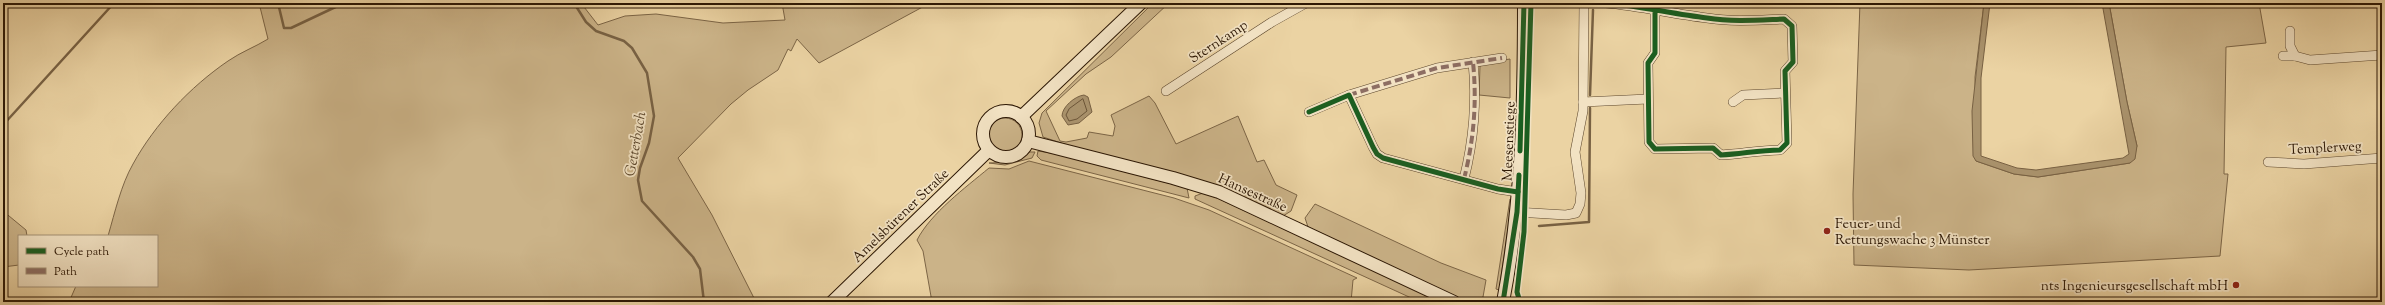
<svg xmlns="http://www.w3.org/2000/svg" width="2385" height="305" viewBox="0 0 2385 305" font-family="'Sorts Mill Goudy',serif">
	<rect width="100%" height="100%" fill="#ebd3a3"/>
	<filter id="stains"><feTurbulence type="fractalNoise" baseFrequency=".005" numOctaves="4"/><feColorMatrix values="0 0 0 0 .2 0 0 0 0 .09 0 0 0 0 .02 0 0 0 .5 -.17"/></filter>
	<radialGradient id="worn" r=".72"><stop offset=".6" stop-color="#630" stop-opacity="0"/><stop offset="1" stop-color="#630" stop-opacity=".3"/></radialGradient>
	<g fill="#cbb388" stroke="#7c6546">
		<path d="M259,3H581L598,25L625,16L656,14L723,23L785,20L782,3H930L819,63L797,39L791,51L788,49L778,70L748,90L731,104L678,158L712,215L756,302H69L76,286H157V236H108C115,212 121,185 133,164C155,124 190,87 228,61C241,52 255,47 268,39Z"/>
		<polygon points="1153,3 1169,3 1111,57 1086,74 1046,111 1060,141 1066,142 1087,138 1089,132 1113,136 1115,126 1111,115 1149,96 1155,103 1176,144 1238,116 1257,162 1264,160 1276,185 1297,195 1291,211 1283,216 1043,137 1039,123 1042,113"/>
		<polygon points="1860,3 1984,3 1975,77 1976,161 2014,174 2038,177 2130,163 2137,146 2127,102 2109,3 2259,3 2266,43 2226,47 2224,174 2228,174 2220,256 1969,270 1854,265 1853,194"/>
		<polygon points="1510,59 1510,98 1479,95 1480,66 1484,63"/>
		<circle cx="1005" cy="135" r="17"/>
		<polygon points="1038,151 1057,154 1187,188 1189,198 1041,160 1037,156"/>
		<polygon points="1030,152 1035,152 1032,158 1005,165 989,163 1011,162"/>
		<path d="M1029,161L1174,198L1209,210L1357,278L1353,280L1351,302H932L923,251L917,240C931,213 965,188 989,168L1009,169Z"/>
		<polygon points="1203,193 1217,198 1442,302 1420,302 1195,199 1195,196"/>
		<polygon points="1510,199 1512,200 1511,208 1499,290 1496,289"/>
		<polygon points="1315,204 1441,263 1486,280 1483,297 1472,302 1463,300 1308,227 1305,218"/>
		<polygon points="3,211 26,230 27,236 19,236 19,265 3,267"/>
	</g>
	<g fill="#aa936d" stroke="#786143">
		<polygon points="1984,3 1990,3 1981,78 1981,156 2017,168 2036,170 2123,158 2129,154 2102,3 2109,3 2127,102 2137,146 2135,159 2130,163 2038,177 2014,174 1976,161 1973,156 1972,111"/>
		<path d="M1084,95L1088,97L1092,112L1079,123L1068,125L1062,116C1062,107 1075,96 1084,95Z"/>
	</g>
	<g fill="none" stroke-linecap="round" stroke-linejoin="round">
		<polygon stroke="#6b5538" stroke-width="1" points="1083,99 1087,111 1077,119 1069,121 1066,115 1069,109"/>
		<g stroke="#786143" stroke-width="2.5">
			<polyline points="278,3 284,28 291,28 344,3"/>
			<polyline points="574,3 586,22 596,31 624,41 632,48 647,73 654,116 649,143 640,168 638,180 642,201 693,257 700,269 704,302"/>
			<polyline points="1590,95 1593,10"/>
			<polyline points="3,125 114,3"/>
			<polyline points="1539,226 1589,222 1590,108"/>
		</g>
		<defs>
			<g id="street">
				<path d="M1606,3C1640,6 1673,14 1707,18C1733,22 1758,20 1784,19L1792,26L1793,62L1785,71L1787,143L1780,150C1759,150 1742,154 1721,155L1713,148L1655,149L1649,142L1648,63L1655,53V9"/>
				<polyline points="2290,31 2290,46 2295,56"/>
				<polyline points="2283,56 2295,56 2310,60 2382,55"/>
				<polyline points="1166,91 1272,22 1306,3"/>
				<polyline points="1349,95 1437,68 1502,58"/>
				<polyline points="1583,102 1648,99"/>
				<polyline points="1733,102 1743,95 1785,93"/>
				<polyline points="1309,112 1349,95 1373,147 1377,154 1383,158 1498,189 1518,192"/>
				<polyline points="2268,162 2304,164 2382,158"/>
				<path d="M1464,179C1474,139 1477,102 1473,62"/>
				<polyline points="1517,212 1566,215 1576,213 1580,204 1581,193 1575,152 1583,111 1584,3"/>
			</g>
			<g id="secondary">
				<circle cx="1006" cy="134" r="23"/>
				<polyline points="1021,117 1141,3"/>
				<polyline points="1028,141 1173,178 1219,192 1454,302"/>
				<polyline points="832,302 989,150"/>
				<path d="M1503,302C1522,204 1524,103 1524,3"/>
			</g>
		</defs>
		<use href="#street" stroke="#5c462c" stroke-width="10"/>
		<use href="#secondary" stroke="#2c1704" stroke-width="14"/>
		<use href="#street" stroke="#f2e2c3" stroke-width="9"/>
		<use href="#secondary" stroke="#f2e2c3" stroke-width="12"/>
		<g stroke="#8d6e63" stroke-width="4" stroke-dasharray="8 4" stroke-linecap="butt">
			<polyline points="1349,95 1437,68 1502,58"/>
			<path d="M1464,179C1474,139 1477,102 1473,62"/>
		</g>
		<defs>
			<g id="cycleway">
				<path d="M1606,3C1640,6 1673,14 1707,18C1733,22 1758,20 1784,19L1792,26L1793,62L1785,71L1787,143L1780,150C1759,150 1742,154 1721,155L1713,148L1655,149L1649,142L1648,63L1655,53V9"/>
				<polyline points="1309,112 1349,95 1373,147 1377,154 1383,158 1498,189 1518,192"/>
				<polyline points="1520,151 1524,3"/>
				<polyline points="1503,302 1517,212 1519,175"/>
				<polyline points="1520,302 1517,292 1524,232 1531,3"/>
			</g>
		</defs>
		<use href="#cycleway" stroke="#f2e2c3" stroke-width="8"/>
		<use href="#cycleway" stroke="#1b5e20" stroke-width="5"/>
	</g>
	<g fill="#8f2418" stroke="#f2e2c3" stroke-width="1.5">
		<circle cx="1827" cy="231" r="4"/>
		<circle cx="2236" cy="285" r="4"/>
	</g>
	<g text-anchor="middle" stroke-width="3.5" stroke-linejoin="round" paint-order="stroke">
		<g font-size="14" fill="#2c1704" stroke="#f2e2c3">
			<text transform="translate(1218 41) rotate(-33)" y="5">Sternkamp</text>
			<text transform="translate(1508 141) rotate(-88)" y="5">Meesenstiege</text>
			<text transform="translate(2325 147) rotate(-3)" y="5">Templerweg</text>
			<text transform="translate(1253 192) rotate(24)" y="5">Hansestraße</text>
			<text transform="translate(900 215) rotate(-44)" y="5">Amelsbürener Straße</text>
		</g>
		<g font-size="14" fill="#2c1704" stroke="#f2e2c3" text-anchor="start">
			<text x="1835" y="228">Feuer- und<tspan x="1835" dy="16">Rettungswache 3 Münster</tspan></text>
			<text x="2228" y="290" text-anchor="end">nts Ingenieursgesellschaft mbH</text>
		</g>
		<g font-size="15" font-style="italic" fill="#5e492e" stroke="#f2e2c3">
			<text transform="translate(635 144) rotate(-80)" y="5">Getterbach</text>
		</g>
	</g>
	<rect width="2385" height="305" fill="none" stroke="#ebd3a3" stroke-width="16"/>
	<rect x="4" y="4" width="2377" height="297" fill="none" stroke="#2c1704" stroke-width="2"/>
	<rect x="8" y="8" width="2369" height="289" fill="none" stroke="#2c1704"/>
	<rect x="18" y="235" width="140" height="52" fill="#f2e2c3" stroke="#a39177"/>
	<rect x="26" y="248" width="20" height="6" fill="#1b5e20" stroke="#a39177"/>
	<text x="54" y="255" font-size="12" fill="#2c1704">Cycle path</text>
	<rect x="26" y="268" width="20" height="6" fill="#8d6e63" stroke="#a39177"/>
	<text x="54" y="275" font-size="12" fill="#2c1704">Path</text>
	<rect width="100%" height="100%" filter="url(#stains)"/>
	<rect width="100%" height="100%" fill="url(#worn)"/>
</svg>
